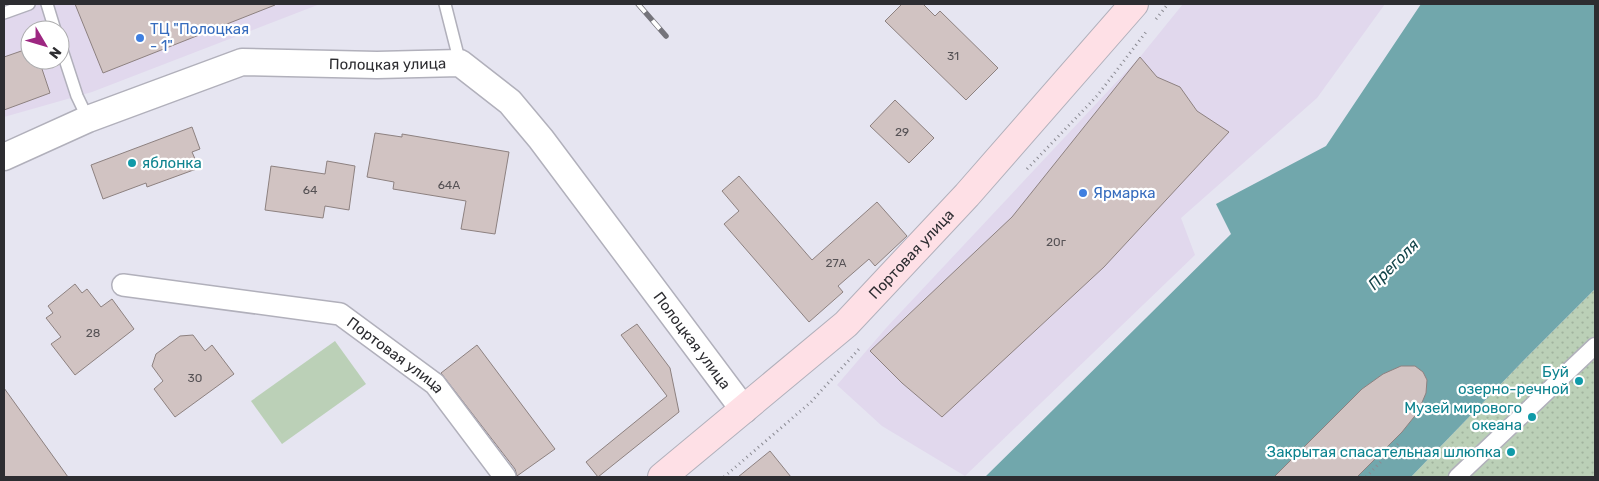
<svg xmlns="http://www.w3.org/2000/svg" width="1599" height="481" viewBox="0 0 1599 481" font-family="Rubik,sans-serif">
	<defs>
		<pattern id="grass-dots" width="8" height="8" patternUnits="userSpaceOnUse" patternTransform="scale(1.25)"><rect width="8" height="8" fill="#bbd0b7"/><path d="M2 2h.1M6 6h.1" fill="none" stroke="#a1b39e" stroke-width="1.8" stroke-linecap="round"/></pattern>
	</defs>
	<rect width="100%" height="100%" fill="#e6e5f1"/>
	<g fill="#e1d8ed" fill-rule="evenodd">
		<path d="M4,4H320L92,92L4,117ZM30,30H60V60H30Z"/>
		<polygon points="1183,4 1385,4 1317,98 1181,218 1195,255 965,476 882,426 837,385 886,328 1140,57"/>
	</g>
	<polygon fill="url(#grass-dots)" points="1595,289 1595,477 1411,477 1527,357"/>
	<polygon fill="#bbd0b7" points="335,341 366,384 282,444 251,401"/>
	<polygon fill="#71a7ac" points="1421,4 1595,4 1595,289 1527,357 1411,477 985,477 1231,234 1216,204 1326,146"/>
	<g fill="#d1c3c2" stroke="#8d8180">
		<polygon points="75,4 274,4 275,5 103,73"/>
		<polygon points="902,4 923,4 935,16 940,11 998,68 966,100 885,21"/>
		<polygon points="30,48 30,60 39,60 50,93 4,110 4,57"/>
		<polygon points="1140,57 1157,77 1180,87 1197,111 1229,132 1104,267 942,417 902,383 870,351 1012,217"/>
		<polygon points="895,100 934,138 909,163 870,126"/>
		<polygon points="192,127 200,149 192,152 199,168 147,187 146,183 103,199 91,165"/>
		<polygon points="375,133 402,137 402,134 509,152 495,234 461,229 466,201 393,189 394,182 367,177"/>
		<polygon points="327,161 355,166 349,210 325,206 323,218 265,210 271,166 325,174"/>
		<polygon points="739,176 812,260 877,202 907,236 875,266 869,259 838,286 843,292 809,322 724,224 739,211 722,191"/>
		<polygon points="75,284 82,293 87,289 101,307 112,299 134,329 75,375 51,344 61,337 46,318 53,313 48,306"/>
		<polygon points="637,324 670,368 679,412 598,477 586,462 667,396 621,335"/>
		<polygon points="193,335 205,351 212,345 234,374 175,417 154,389 163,381 152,366 156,354 180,336"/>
		<polygon points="477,345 555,449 517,476 515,469 441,373"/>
		<polygon points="1401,366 1415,366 1423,372 1427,380 1426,393 1418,412 1402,432 1357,477 1274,477 1362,389 1383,374"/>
		<polygon points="4,388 68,477 4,477"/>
		<polygon points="770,451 791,477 738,477"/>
	</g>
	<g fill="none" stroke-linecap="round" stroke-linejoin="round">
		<defs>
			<g id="service">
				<polyline points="47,4 55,30"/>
				<polyline points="445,4 460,63"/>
				<polyline points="4,13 29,4"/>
				<polyline points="60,44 77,96 88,119"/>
			</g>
			<polyline id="pedestrian" points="1457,477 1595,346"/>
			<g id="minor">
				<path id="s1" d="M123,285L340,314L435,384L505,477"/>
			</g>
			<g id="tertiary">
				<path id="s2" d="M4,157L88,119L242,62L377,65L460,63L510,102L541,139L744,410"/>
			</g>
			<g id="secondary">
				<path id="s3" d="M662,477L846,324L967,195L1134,4"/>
			</g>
		</defs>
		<use href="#service" stroke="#b1b0bb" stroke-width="14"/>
		<use href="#pedestrian" stroke="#b1b0bb" stroke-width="19"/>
		<use href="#minor" stroke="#b1b0bb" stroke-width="24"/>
		<use href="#tertiary" stroke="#b1b0bb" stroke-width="29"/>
		<use href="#secondary" stroke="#b1b0bb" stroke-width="30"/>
		<g stroke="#8b8b93" stroke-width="3" stroke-dasharray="1 4" stroke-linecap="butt">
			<polyline points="1156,19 1168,4"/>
			<polyline points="1027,169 1097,96 1146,32"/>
			<polyline points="724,477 811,402 859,349"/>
			<polyline points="1366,477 1398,444"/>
		</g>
		<use href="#service" stroke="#fff" stroke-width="11"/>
		<use href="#pedestrian" stroke="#fff" stroke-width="16"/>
		<use href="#minor" stroke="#fff" stroke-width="21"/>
		<use href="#tertiary" stroke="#fff" stroke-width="26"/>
		<use href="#secondary" stroke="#fee0e6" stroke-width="28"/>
		<defs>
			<polyline id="rail" points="638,4 666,36"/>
		</defs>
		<use href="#rail" stroke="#75747b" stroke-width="5.5"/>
		<use href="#rail" stroke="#fff" stroke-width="4" stroke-dasharray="11" stroke-linecap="butt"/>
	</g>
	<g fill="#3f7fe0" stroke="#fff" stroke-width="2">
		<circle cx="140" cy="38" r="5"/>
		<circle cx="1083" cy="193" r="5"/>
	</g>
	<g fill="#0f9aa8" stroke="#fff" stroke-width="2">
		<circle cx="132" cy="163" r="5"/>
		<circle cx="1579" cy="381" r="5"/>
		<circle cx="1532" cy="417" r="5"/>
		<circle cx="1511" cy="452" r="5"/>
	</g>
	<g text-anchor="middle" stroke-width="4.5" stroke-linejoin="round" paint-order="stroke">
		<g font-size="12" fill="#565255">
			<text x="953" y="60">31</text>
			<text x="902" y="136">29</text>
			<text x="449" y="189">64А</text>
			<text x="310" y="194">64</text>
			<text x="1056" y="246">20г</text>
			<text x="836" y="267">27А</text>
			<text x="93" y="337">28</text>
			<text x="195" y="382">30</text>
		</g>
		<g font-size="15" fill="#366cbe" stroke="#fff" text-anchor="start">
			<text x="150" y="34">ТЦ "Полоцкая<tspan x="150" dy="17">- 1"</tspan></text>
			<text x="1093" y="198">Ярмарка</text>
		</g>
		<g font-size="15" fill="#2d2d31" stroke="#fff">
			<text dy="5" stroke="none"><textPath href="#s2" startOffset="402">Полоцкая улица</textPath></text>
			<text dy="5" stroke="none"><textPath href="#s3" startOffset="335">Портовая улица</textPath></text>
			<text dy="5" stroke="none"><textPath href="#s2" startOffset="838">Полоцкая улица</textPath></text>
			<text dy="5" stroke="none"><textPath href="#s1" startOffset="288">Портовая улица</textPath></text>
		</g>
		<g font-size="15" fill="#0d838f" stroke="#fff" text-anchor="end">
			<text x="142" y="168" text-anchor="start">яблонка</text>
			<text x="1569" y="377">Буй<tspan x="1569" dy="17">озерно-речной</tspan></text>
			<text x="1522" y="413">Музей мирового<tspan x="1522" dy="17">океана</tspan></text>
			<text x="1501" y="457">Закрытая спасательная шлюпка</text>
		</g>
		<g font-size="16" font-style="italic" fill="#114348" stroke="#fff">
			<text transform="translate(1393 264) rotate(-45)" y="6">Преголя</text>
		</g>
	</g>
	<rect width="1599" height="481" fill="none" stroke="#2d2d31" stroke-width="10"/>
	<g transform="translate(45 45) rotate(128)"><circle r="24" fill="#ffffff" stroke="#ababad"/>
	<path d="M0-4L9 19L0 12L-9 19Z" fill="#9d2781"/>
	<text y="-8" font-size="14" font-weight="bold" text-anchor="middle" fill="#2d2d31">N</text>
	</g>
</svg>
